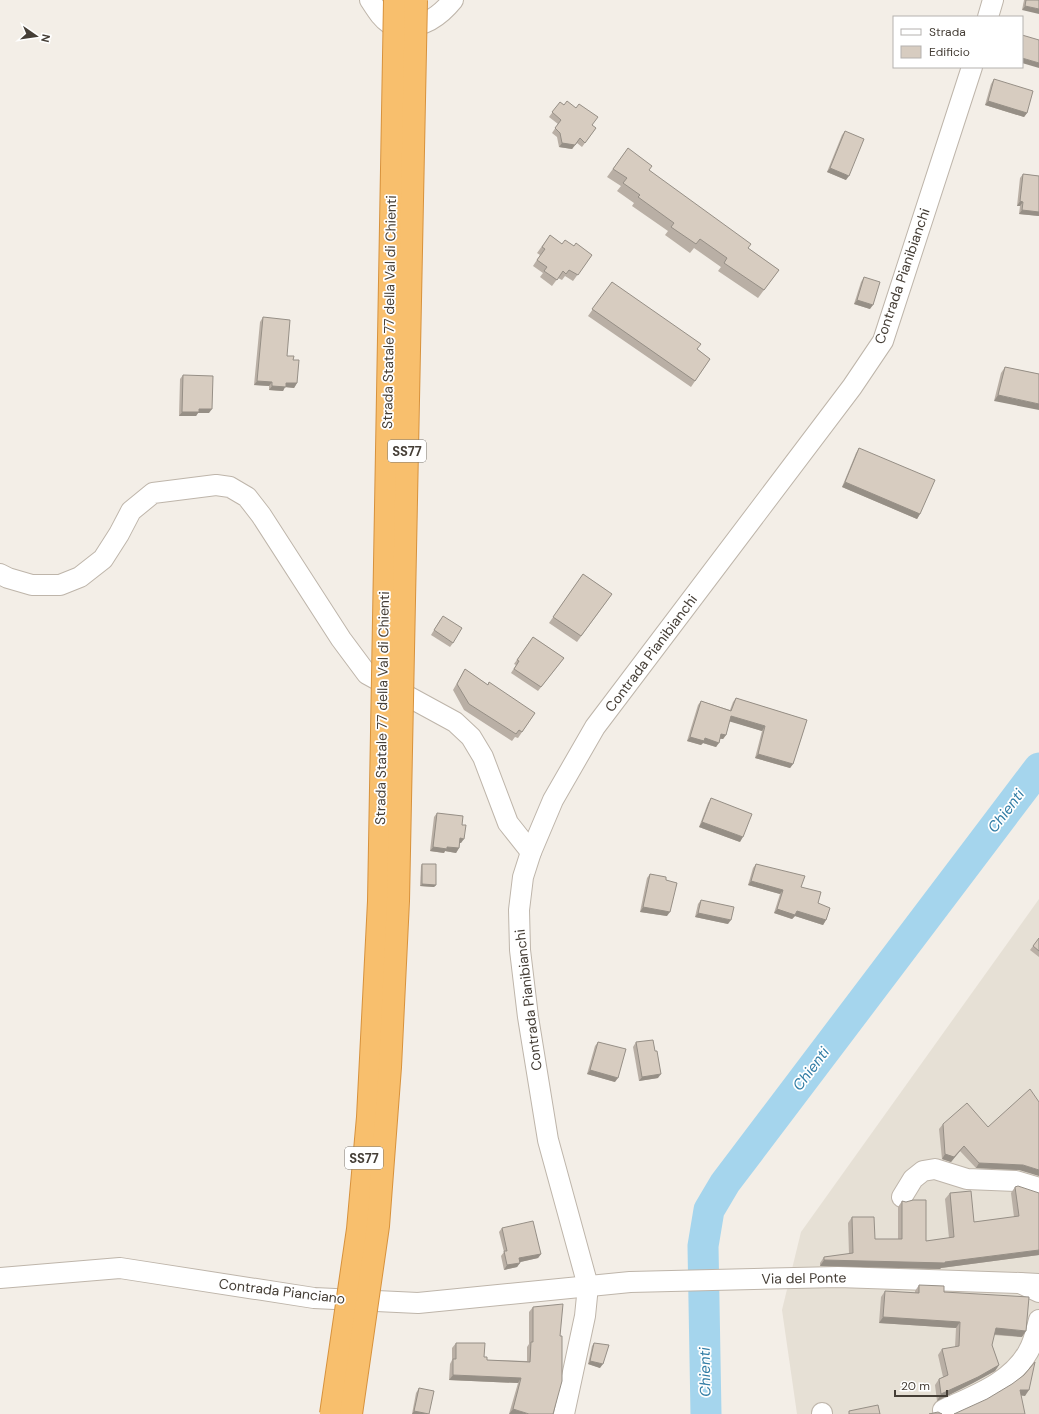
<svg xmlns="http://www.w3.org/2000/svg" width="1039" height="1414" viewBox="0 0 1039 1414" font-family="'DM Sans',sans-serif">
	<rect width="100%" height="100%" fill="#f3eee7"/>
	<polygon fill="#e6e0d5" points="1039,899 1039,1414 797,1414 782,1310 801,1232"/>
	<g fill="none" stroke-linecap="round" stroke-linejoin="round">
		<polyline stroke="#a5d5ed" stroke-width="31" points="706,1414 703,1246 709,1210 725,1183 1039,768"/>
		<defs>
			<g id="minor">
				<path d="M370,0C376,9 381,18 390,24C393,26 398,26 402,26C423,28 440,16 453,0"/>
				<polyline points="988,17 993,0"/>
				<polyline points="0,574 8,578 32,585 60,585 80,577 103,559 119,534 131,511 153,493 216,485 230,487 247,497 261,515 341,639 367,674 455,722 471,737 483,757 508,823 531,852"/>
				<polyline points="902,1197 913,1179 923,1171 935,1169 967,1179 1016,1181 1039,1188"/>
				<polyline points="0,1278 120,1268 314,1298 418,1303 630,1282 838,1277 1020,1283"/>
				<polyline points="1039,1284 1020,1283 1039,1292"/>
				<path d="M943,1410C973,1396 1011,1383 1028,1352C1034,1342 1036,1331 1039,1320"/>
				<polyline points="822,1413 822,1414"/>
				<polyline points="564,1414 585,1316 588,1286 548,1140 528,1017 520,950 519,910 523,877 531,852 553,800 595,727 852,387 883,341 972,67"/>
			</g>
		</defs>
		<use href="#minor" stroke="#beb5aa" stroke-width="22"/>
		<use href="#minor" stroke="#fff" stroke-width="20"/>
		<defs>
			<g id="highway-bridge">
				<polyline points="331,1414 358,1229 368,1117 379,901 395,0"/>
				<polyline points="351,1414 378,1226 390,1067 398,901 416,0"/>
			</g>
		</defs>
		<use href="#highway-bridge" stroke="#d7923d" stroke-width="24" stroke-linecap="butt"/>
		<use href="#highway-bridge" stroke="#f8bf6d" stroke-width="22"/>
	</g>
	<g fill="#b9afa5">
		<polygon points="1024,0 1039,0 1022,10"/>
		<polygon points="994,79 1027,113 1024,117 985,105 991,84"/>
		<polygon points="560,102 596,128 582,147 577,143 572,149 559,147 557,137 552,133 558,124 549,117"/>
		<polygon points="845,131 846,180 827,172 842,135"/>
		<polygon points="628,148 649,170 748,248 779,270 758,298 718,271 721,267 694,248 690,253 665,235 668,231 632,206 634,203 617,191 621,186 607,177"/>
		<polygon points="1023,174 1039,176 1039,216 1019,214 1020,206 1017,206 1020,178"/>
		<polygon points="550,235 562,244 574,246 592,255 573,281 565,276 562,280 558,278 552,286 540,277 543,273 533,266 540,255 537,253"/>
		<polygon points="864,277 870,309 854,304 861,282"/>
		<polygon points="612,282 697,349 710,359 691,387 588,316"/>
		<polygon points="263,317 287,356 293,360 297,383 294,388 285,387 283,391 269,390 269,386 254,385 260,322"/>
		<polygon points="1005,367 1039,374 994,401 1001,373"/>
		<polygon points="183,375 209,413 198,413 196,416 179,416 180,379"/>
		<polygon points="859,448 920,514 917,519 842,487 856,453"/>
		<polygon points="583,574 612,594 577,642 549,623"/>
		<polygon points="440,620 453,643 450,647 431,635"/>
		<polygon points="533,637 564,658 538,691 511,673 516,665 514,664"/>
		<polygon points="465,669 488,685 535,713 518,738 515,737 512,741 464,710 453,690"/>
		<polygon points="736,698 807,720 793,764 790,768 755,758 762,731 730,721 726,735 723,739 720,739 716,747 703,743 701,745 687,741 698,705 701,701 730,710 733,702"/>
		<polygon points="711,798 740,842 699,827 708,803"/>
		<polygon points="437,813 462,825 461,843 460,843 459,848 456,853 445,851 444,853 430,851 434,817"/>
		<polygon points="422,864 436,885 434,887 420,886 421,866"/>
		<polygon points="756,864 801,887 818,903 826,920 823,925 795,916 792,919 774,913 780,894 748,885 753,868"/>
		<polygon points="650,874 666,880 667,916 640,912 647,878"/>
		<polygon points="701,900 728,924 695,917 698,904"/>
		<polygon points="1039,938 1039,957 1030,950"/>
		<polygon points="598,1042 615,1082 587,1074 595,1046"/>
		<polygon points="636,1042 655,1051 658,1078 639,1081 633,1047"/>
		<polygon points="943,1124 988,1127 1019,1170 976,1168 960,1151 951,1162 942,1159 939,1129"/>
		<polygon points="1015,1187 1039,1255 941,1268 940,1269 820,1266 820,1263 824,1257 849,1254 848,1223 852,1217 875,1239 898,1239 898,1207 902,1201 926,1241 949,1238 945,1199 950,1193 974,1222 1014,1217 1011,1193"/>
		<polygon points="502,1228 541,1254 538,1258 520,1262 517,1267 504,1270 501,1256 504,1252 499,1232"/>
		<polygon points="919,1285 944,1292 1022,1337 994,1335 992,1345 999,1365 995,1371 973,1383 937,1401 935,1385 939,1379 943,1377 938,1355 942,1349 955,1347 956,1328 879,1323 881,1297 885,1291 915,1293 915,1291"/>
		<polygon points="533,1307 560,1336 562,1381 509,1414 518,1383 449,1380 450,1364 452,1360 452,1348 456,1343 484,1357 487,1360 527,1361 527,1347 529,1344 529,1312"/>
		<polygon points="594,1343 600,1368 588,1364 592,1346"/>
		<polygon points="419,1388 429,1414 412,1414 416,1393"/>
	</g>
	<g fill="#968f86">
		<polygon points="1025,6 1039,9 1039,14 1022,10"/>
		<polygon points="1022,58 1039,63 1039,68 1022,63"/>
		<polygon points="988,101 1027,113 1024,117 985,105"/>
		<polygon points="580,138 572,149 559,147 562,143"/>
		<polygon points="830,168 849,176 846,180 827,172"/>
		<polygon points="1020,201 1023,202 1020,206 1017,206"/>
		<polygon points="1022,210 1039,212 1039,216 1019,214"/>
		<polygon points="857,300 873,305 870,309 854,304"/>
		<polygon points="257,381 272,382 269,386 254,385"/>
		<polygon points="286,383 297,383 294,388 285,387 283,391 269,390 272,386"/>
		<polygon points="998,395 1039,404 1039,410 994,401"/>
		<polygon points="199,409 212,409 209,413 198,413 196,416 179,416 182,412"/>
		<polygon points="845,482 920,514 917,519 842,487"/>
		<polygon points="731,716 765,726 762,731 728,721"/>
		<polygon points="721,734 726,735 723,739 718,738"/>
		<polygon points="690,737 705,738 719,743 716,747 703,743 701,745 687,741"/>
		<polygon points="758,754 793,764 790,768 755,758"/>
		<polygon points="702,822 743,837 740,842 699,827"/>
		<polygon points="460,838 464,839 461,843 457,843"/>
		<polygon points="433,847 447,847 459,848 456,853 445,851 444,853 430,851"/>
		<polygon points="751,881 783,890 780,894 748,885"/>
		<polygon points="422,884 436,885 434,887 420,886"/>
		<polygon points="643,907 670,912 667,916 640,912"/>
		<polygon points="777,909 797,911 826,920 823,925 795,916 792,919 774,913"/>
		<polygon points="698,913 731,920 728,924 695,917"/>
		<polygon points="590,1070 618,1078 615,1082 587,1074"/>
		<polygon points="661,1074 658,1078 639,1081 642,1077"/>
		<polygon points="964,1146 960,1151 951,1162 942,1159 945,1154"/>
		<polygon points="979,1163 1023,1165 1039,1170 1039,1176 1019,1170 976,1168"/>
		<polygon points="1039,1250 1039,1255 941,1268 940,1269 820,1266 824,1260 945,1262"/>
		<polygon points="541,1254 538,1258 516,1263 519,1258"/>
		<polygon points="520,1263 517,1267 504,1270 507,1265"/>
		<polygon points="883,1317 960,1322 956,1328 879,1323"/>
		<polygon points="996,1328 1026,1331 1022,1337 991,1334"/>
		<polygon points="590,1361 603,1364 600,1368 588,1364"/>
		<polygon points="999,1365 995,1371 973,1383 937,1401 941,1394"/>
		<polygon points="453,1375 521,1378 518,1383 449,1380"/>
		<polygon points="1020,1390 1029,1390 1025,1396 1016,1395"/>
		<polygon points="513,1409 529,1414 509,1414"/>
		<polygon points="414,1411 429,1414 412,1414"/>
	</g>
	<g fill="#d7ccc0" stroke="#968f86">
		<polygon points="1026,0 1039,0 1039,9 1025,6"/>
		<polygon points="1022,35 1039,40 1039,63 1022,58"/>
		<polygon points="994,79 1033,91 1027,113 988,101"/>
		<polygon points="567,101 576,108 579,104 598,117 592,125 596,128 585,143 580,138 575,145 562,143 560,133 555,128 561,120 552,112 560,102 564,105"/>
		<polygon points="845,131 864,139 849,176 830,168"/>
		<polygon points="628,148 652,166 649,170 751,244 748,248 779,270 764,290 724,263 727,258 700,239 696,244 671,227 674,223 638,197 640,195 623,183 627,178 613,169"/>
		<polygon points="1023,174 1039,176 1039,212 1022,210 1023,202 1020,201"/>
		<polygon points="550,235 562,244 565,240 574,246 576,243 592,255 578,275 569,270 566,274 563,271 557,280 544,271 547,267 537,260 545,249 542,247"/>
		<polygon points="864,277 880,282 873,305 857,300"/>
		<polygon points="612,282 701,344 697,349 710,359 695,381 592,309"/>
		<polygon points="263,317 290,320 287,356 294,356 293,360 299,360 297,383 286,383 286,387 272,386 272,382 257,381"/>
		<polygon points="1005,367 1039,374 1039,404 998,395"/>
		<polygon points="183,375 213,376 212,409 199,409 199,412 182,412"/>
		<polygon points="859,448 935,480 920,514 845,482"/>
		<polygon points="583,574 612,594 581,636 553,617"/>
		<polygon points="443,616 462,628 453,643 434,630"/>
		<polygon points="533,637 564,658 541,687 514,669 519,661 517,660"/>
		<polygon points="465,669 488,685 489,682 535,713 522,732 519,730 516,734 469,704 457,684"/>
		<polygon points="736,698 807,720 793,764 758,754 765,726 731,716 726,735 721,734 719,743 705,738 704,741 690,737 701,701 731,711"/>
		<polygon points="711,798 752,814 743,837 702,822"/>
		<polygon points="437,813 463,816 462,825 466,825 464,839 460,838 459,848 447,847 447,849 433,847"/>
		<polygon points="422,864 436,864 436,885 422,884"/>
		<polygon points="756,864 805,876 801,887 821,892 818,903 830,908 826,920 797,911 795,915 777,909 783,890 751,881"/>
		<polygon points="650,874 666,877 666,880 677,883 670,912 643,907"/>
		<polygon points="701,900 734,907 731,920 698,913"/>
		<polygon points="1039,938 1039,951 1033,946"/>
		<polygon points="653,1040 655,1051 657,1051 661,1074 642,1077 636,1042"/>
		<polygon points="598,1042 626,1049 618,1078 590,1070"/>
		<polygon points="1030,1089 1039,1102 1039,1170 1023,1165 979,1163 964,1146 954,1157 945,1154 943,1124 967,1103 988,1127"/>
		<polygon points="1018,1186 1039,1193 1039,1250 945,1262 945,1263 824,1260 824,1257 853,1253 852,1217 874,1217 875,1239 902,1239 902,1201 906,1202 913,1200 926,1200 926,1241 954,1237 950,1193 971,1191 974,1222 1019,1216 1015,1187"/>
		<polygon points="533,1221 541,1254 519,1258 520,1263 507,1265 504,1251 507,1251 502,1228"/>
		<polygon points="919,1285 944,1286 944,1292 1029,1297 1026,1331 996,1328 992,1345 999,1365 978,1377 941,1394 939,1379 948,1375 942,1349 959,1346 960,1322 883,1317 885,1291 919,1293"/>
		<polygon points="563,1304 560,1336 562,1336 562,1381 553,1414 529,1414 513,1409 521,1378 453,1375 453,1359 456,1359 456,1343 485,1343 484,1357 487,1357 487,1360 530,1362 531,1342 533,1342 533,1307"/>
		<polygon points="594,1343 609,1345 603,1364 590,1361"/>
		<polygon points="1035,1362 1029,1390 1020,1390 1025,1414 954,1414 987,1399 1012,1384 1024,1375"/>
		<polygon points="419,1388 434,1391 429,1414 414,1411"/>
		<polygon points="878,1405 880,1414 849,1414 849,1411"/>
		<polygon points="938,1412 942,1414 929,1414"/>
	</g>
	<g text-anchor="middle" stroke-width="3.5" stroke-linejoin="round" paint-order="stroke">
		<g fill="#fff" stroke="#7d7872" stroke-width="1">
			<rect x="388" y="440" width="38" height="22" rx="3"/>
			<rect x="345" y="1147" width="38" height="22" rx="3"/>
		</g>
		<g font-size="13" font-weight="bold" fill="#453e36">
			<text x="407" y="456">SS77</text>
			<text x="364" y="1163">SS77</text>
		</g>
		<g font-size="14" fill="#453e36" stroke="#fff">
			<text transform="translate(902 276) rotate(-71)" y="5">Contrada Pianibianchi</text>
			<text transform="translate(389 312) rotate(-89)" y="5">Strada Statale 77 della Val di Chienti</text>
			<text transform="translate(651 653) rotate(-53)" y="5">Contrada Pianibianchi</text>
			<text transform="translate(382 708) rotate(-89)" y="5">Strada Statale 77 della Val di Chienti</text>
			<text transform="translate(528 1000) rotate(-97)" y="5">Contrada Pianibianchi</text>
			<text transform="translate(804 1278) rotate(-1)" y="5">Via del Ponte</text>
			<text transform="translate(282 1291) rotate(7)" y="5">Contrada Pianciano</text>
		</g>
		<g font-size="15" font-style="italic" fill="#327da5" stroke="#fff">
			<text transform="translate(1006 811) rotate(-53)" y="5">Chienti</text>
			<text transform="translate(811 1069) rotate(-53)" y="5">Chienti</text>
			<text transform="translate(705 1372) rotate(-91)" y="5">Chienti</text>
		</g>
	</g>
	<rect x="893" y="16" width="130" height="52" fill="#ffffff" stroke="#b5b2af"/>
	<rect x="901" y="29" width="20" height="6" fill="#ffffff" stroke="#b5b2af"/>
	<text x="929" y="36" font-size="12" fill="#453e36">Strada</text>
	<rect x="901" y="46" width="20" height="12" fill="#d7ccc0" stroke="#b5b2af"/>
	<text x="929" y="56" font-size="12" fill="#453e36">Edificio</text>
	<g transform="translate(36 36) rotate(103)" stroke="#ffffff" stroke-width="3" paint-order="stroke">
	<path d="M0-3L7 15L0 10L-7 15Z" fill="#453e36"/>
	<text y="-6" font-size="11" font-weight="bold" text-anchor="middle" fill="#453e36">N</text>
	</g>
	<path d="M895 1390v6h52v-6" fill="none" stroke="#453e36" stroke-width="2"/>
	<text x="901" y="1390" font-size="12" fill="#453e36" stroke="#ffffff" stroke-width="3" paint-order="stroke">20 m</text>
</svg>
